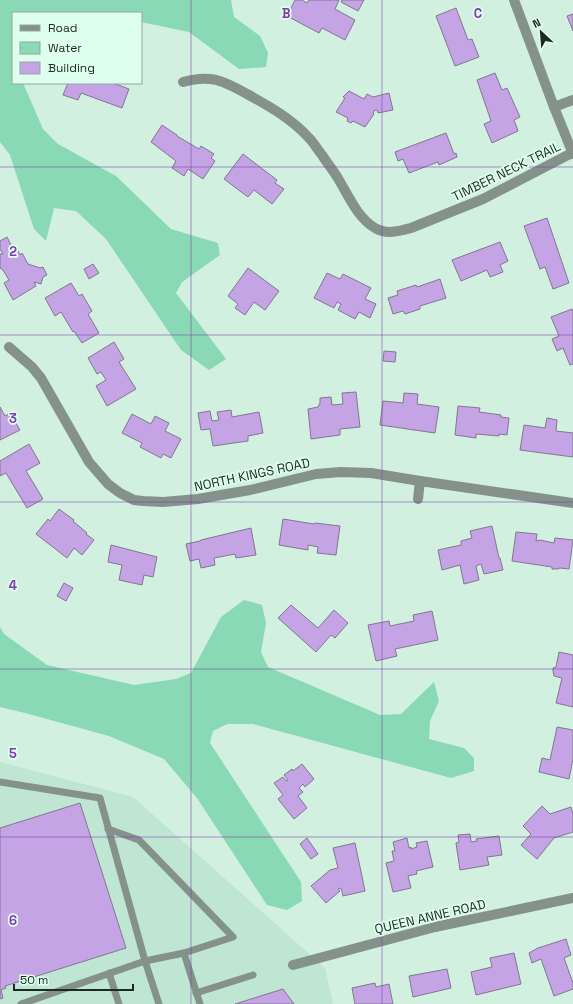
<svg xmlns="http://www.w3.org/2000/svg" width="573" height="1004" viewBox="0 0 573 1004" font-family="'Space Grotesk',sans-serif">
	<rect width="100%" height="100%" fill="#d1f0e0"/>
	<polygon fill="#bfe6d3" points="0,762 133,797 325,968 333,1004 0,1004"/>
	<g fill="#89d9b4">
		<polygon points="0,0 231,0 234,17 260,36 268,53 266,67 239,69 189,32 141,22 141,13 13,13 13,83 23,83 43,129 58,144 116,176 171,229 218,243 220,255 182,282 176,293 226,359 209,370 181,350 106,239 76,211 54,208 46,241 34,229 10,155 0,142"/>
		<polygon points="244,600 262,605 266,623 261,652 268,667 380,715 401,714 434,682 439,701 430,721 429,739 464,748 474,758 474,771 451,778 253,724 227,724 213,731 210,743 301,882 302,901 287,910 267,905 197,798 164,759 109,736 25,713 0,707 0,627 4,634 47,665 134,685 176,679 191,673 221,617"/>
	</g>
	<g fill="#c4a4e4" stroke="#82778f">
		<polygon points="295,0 302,0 307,3 309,0 339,0 335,9 355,20 345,40 322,28 319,33 287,16"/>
		<polygon points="342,0 364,0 358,11 341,2"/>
		<polygon points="456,8 468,40 472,39 479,57 455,66 436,16"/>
		<polygon points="573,14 573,31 567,16"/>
		<polygon points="495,73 502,90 507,88 520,117 514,120 518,131 492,143 484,124 491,121 477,80"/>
		<polygon points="68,83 113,83 129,89 122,108 81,93 78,100 63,95"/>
		<polygon points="349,91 364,99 367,94 373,97 389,93 393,110 378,113 377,110 375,110 373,113 374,114 365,127 353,121 351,123 347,121 348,118 336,112 345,98 343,97"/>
		<polygon points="162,125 177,135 177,136 199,149 201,146 214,154 211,158 215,161 203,179 188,169 184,176 172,168 176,161 151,142"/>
		<polygon points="446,133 454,154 456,153 457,157 439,165 438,162 409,173 403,159 398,161 395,152"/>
		<polygon points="243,154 277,180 275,183 284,189 272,204 254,190 248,197 224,179"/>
		<polygon points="547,218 569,283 553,289 545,267 540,269 524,226"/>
		<polygon points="7,237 12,247 15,245 20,255 22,253 28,264 40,268 43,267 47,275 43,277 41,284 34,282 36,286 13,300 4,283 9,280 3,270 0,268 0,254 3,254 0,249 0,241"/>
		<polygon points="500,242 508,261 500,265 503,272 490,277 487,270 461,281 452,260"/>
		<polygon points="93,264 99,273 89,279 84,269"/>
		<polygon points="248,268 279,291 265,310 254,302 245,315 235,308 238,304 228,296"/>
		<polygon points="327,273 340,279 343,274 371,288 365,299 376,304 370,318 359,312 355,319 338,310 341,304 337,302 334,308 314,298"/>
		<polygon points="440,279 446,298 420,306 420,309 405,314 403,311 393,314 388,298 398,295 397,291 416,285 417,287"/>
		<polygon points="71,283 79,296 82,294 92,311 88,314 99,333 82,343 74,331 73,332 61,312 55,316 45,298"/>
		<polygon points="572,309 573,312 573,364 570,365 563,348 557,351 552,339 559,336 551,317"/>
		<polygon points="114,342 124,359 119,362 136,389 107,406 96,386 106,380 101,372 97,374 88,358"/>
		<polygon points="384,351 396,352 395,362 383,361"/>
		<polygon points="356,392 360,427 340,429 340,435 311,439 308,409 318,407 320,403 320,398 331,397 332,405 343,404 342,393"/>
		<polygon points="404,393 418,394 417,404 439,407 435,433 380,425 383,401 403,403"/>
		<polygon points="458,406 480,408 479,412 501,415 501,417 509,418 507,435 499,434 499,436 476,434 476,438 455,435"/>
		<polygon points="0,407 5,416 10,413 20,430 0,440"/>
		<polygon points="231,410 232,417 259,412 263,433 248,436 248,441 213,446 210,429 201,430 198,413 210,411 212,421 219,420 217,412"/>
		<polygon points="132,414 151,424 155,416 169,423 165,431 181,439 171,458 163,454 161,458 140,447 142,443 122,433"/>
		<polygon points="547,418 557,420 556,431 573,433 573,457 520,450 524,425 545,428"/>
		<polygon points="29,444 40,463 26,471 43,499 27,508 6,473 0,476 0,461"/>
		<polygon points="59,509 74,520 73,521 87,533 86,534 94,540 82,555 74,548 67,558 36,534 48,519 50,521"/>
		<polygon points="283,519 314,524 315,523 340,526 336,555 317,553 318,547 308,545 308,550 279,545"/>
		<polygon points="492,526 499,558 500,558 503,570 484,574 481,564 476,566 479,580 464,584 460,565 442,570 438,550 461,545 461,541 472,538 470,531"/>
		<polygon points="251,528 256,555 236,558 235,554 214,558 215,565 201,568 199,559 190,561 186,544 200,541 201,540"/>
		<polygon points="516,532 537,534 536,541 540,540 554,543 555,538 573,540 569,569 560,568 558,569 552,569 552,567 512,561"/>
		<polygon points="111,545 157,557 153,577 144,575 142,585 119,580 122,565 108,562"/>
		<polygon points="64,583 73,588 66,601 57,596"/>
		<polygon points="291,605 318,628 334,610 348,623 335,638 331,635 316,652 278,618"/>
		<polygon points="432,611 438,640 395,649 397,656 376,661 368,625 389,621 390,626 414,621 413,615"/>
		<polygon points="559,652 573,655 573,707 556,703 562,678 554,676 553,671 553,668 556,667"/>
		<polygon points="557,727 573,730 573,759 569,779 539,772 542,758 550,760"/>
		<polygon points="302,764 314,779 305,787 303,784 299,788 303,792 298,796 307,808 294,819 278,799 283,795 274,783 283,777 286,781 288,780 284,775 292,769 293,771"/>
		<polygon points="80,803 126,948 5,986 6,988 1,990 3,998 0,999 0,828"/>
		<polygon points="542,806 550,814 571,807 573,814 573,832 554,838 537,859 521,845 531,834 523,826"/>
		<polygon points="470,834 471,842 477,841 476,839 499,836 502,855 487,857 489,865 460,870 456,843 459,842 458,835"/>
		<polygon points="307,838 318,854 311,859 300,844"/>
		<polygon points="407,838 409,848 411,847 411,849 417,847 416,843 427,841 433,867 416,871 417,874 408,876 411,888 393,892 386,863 394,861 392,851 395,851 393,842"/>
		<polygon points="355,843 365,891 343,896 341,888 338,889 340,891 326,903 311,886 330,870 338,868 333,848"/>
		<polygon points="566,939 571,955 564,958 573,983 573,989 554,996 541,959 532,963 529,953 538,948"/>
		<polygon points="514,953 521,984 476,995 471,972 492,967 490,958"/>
		<polygon points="447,969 451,988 413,997 409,976"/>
		<polygon points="375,983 376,987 389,984 393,1004 355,1004 352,988"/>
		<polygon points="283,989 294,1004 235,1004"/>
	</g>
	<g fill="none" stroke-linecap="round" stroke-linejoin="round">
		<g stroke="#85918b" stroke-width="7">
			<polyline points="0,782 100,798 145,961 21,1004"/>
			<polyline points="108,829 139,840 233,937 184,953"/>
			<polyline points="109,973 119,1004"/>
			<polyline points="196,993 253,975"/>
			<polyline points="159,1004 145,961 184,953 200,1004"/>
		</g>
		<g stroke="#85918b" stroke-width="10">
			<polyline points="514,0 554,107 573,154"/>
			<path d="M183,82C211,74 223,81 247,94C269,106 292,119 309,138C314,143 317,149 322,155C327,163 334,171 339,180C349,197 358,218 375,228C386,235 400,231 411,228L483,199L572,153"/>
			<polyline points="554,107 573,100"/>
			<polyline points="9,347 32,367 41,378 89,462 108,484 120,493 134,500 143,501 163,502 198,499 250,490 316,474 341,472 371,473 420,481 573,503"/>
			<polyline points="418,499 420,481"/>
			<polyline points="293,965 435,927 573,898"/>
		</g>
	</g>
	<path fill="none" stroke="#7d3baf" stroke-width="1" stroke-opacity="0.55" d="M191,0V1004M382,0V1004M0,167H573M0,335H573M0,502H573M0,669H573M0,837H573"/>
	<g text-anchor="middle" stroke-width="3.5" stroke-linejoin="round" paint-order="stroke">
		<g font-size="13" fill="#1d2923" stroke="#defeee">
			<text transform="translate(506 171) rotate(-26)" y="5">TIMBER NECK TRAIL</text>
			<text transform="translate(252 474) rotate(-12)" y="5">NORTH KINGS ROAD</text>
			<text transform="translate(430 916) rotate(-13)" y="5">QUEEN ANNE ROAD</text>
		</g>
	</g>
	<g font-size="13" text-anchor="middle" font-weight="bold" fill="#7d3baf" stroke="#defeee" stroke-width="3.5" stroke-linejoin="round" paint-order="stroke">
		<text x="286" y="18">B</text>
		<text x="478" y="18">C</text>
		<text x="13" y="256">2</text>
		<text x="13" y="423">3</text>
		<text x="13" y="590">4</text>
		<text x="13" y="758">5</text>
		<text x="13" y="925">6</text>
	</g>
	<rect x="12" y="12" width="130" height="72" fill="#defeee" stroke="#91a99d"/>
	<rect x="20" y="25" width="20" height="6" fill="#85918b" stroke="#91a99d"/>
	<text x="48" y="32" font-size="12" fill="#1d2923">Road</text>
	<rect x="20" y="42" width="20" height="12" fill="#89d9b4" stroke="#91a99d"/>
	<text x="48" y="52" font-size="12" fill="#1d2923">Water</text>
	<rect x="20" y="62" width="20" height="12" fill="#c4a4e4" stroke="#91a99d"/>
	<text x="48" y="72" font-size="12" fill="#1d2923">Building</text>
	<g transform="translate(541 32) rotate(334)" stroke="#defeee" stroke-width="3" paint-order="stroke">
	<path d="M0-3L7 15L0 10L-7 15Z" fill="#1d2923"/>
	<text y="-6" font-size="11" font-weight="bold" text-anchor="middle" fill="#1d2923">N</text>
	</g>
	<path d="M14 984v6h119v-6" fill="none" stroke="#1d2923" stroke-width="2"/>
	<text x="20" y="984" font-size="12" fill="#1d2923" stroke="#defeee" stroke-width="3" paint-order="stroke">50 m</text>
</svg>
